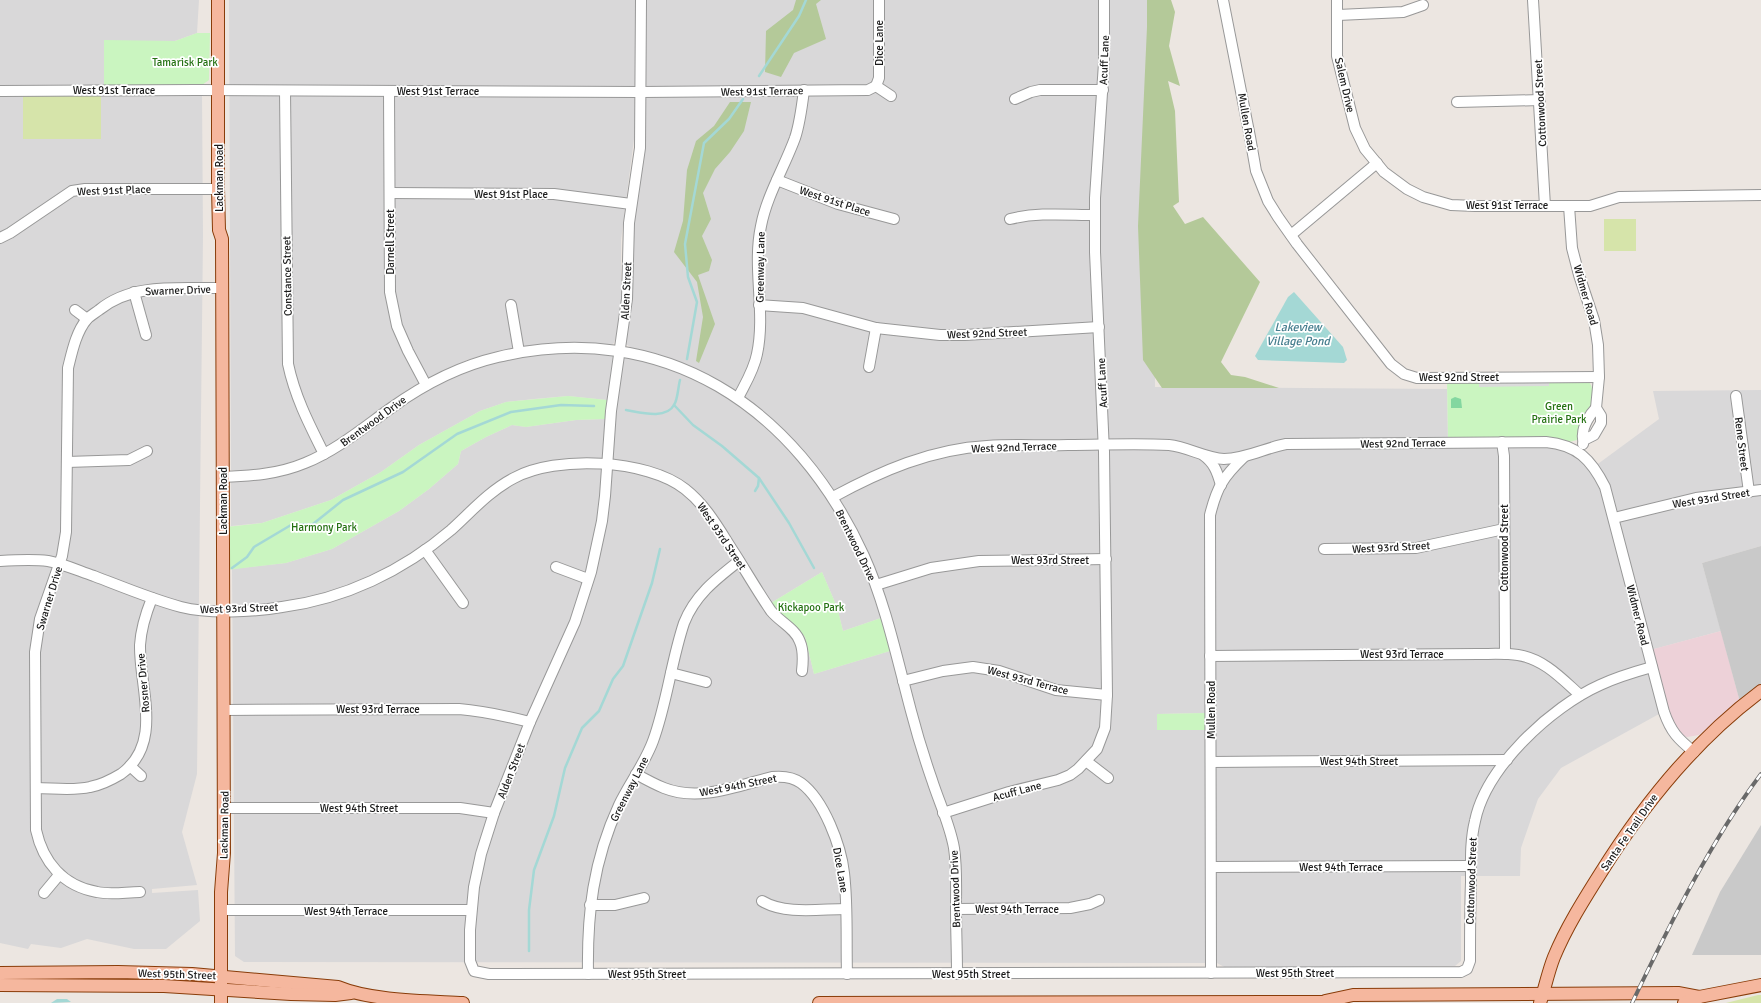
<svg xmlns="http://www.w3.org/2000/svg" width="1761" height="1003" viewBox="0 0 1761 1003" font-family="Signika,sans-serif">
	<rect width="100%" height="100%" fill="#ece6e1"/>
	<g fill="#d9d8d9" fill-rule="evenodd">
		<polygon points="0,0 199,0 197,33 175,41 104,41 104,85 24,85 23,94 101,138 101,94 202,94 203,236 197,774 182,832 197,885 152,889 152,893 198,890 200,921 166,949 134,949 87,939 61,948 31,944 28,949 0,943"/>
		<path d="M229,0H1153L1155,387L1447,389L1448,446L1541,445L1558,447L1568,451L1578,457L1591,469L1659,419L1653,391L1761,390V546L1702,563L1721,631L1643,652L1659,714L1561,768L1538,799L1521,848L1520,876H1461V961L1455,966L1226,968L1217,963H1157L244,962L235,956L232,569L286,563L332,549L399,511L429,489L458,464L461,451L486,437L512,425L526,427L576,420L605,419L607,400L568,396L534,399L506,402L480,411L419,445L381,472L331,500L262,523L231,526V482L282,474L321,459L355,438L409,399L426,388L473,367L524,354L555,351L605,352L639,358L662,365L706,384L731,398L769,429L792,451L811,475L846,529L868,579L881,618L843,631L837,607L822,572L771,603L780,615L798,628L805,638L814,674L890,651L918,755L947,842L949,858L959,857L953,834L916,715L883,593L860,538L830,486L802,450L779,426L755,405L724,384L693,368L666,357L633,349L626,344L630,298L631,223L643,145L644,40H635V131L621,240V302L618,331L614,343L611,345L567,342L531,346L498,351L467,360L438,373L412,387L336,442L308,456L285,464L254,470L238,471L231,470ZM1205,713V730H1157V714Z"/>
	</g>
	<polygon fill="#edd1d8" points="1721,631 1740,702 1699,735 1687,737 1681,734 1673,726 1650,650"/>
	<g fill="#c9c9c9">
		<polygon points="1761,546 1761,684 1740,702 1702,563"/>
		<polygon points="1761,825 1761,955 1692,955 1720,892"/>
	</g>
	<g fill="#d6e4aa">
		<rect x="23" y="94" width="78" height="45"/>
		<rect x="1604" y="219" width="32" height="32"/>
		<polygon points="1758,995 1761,995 1761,1003 1726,1003"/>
	</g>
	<g fill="#b4c999">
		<polygon points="796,0 821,0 816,4 826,39 794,53 781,77 765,72 766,31 793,10"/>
		<polygon points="1147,0 1171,0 1175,12 1169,46 1180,86 1168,81 1175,111 1179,202 1173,206 1185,224 1203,217 1260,282 1221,362 1231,375 1245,377 1279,388 1162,388 1143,360 1138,226 1147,27"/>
		<polygon points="730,102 751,102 744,131 730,152 715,169 703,193 711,219 702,236 712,260 709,271 698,275 715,324 699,363 696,361 703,317 697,282 674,252 683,221 687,170 696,141 714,126"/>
	</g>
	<g fill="#caf5c0">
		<polygon points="197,33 210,33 209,80 202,85 104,85 104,40 175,41"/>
		<path d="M1549,380L1589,382C1600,395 1583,426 1577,440L1569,442L1547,438H1448L1447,381Z"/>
		<polygon points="568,396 607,400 605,419 576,420 526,427 512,425 486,437 461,451 458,464 429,489 399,511 332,549 286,563 227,570 226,527 262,523 331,500 381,472 419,445 480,411 506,402"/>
		<polygon points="822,572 837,607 843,631 881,618 890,651 814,674 805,637 798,628 780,615 771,603"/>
		<polygon points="1205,713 1205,730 1157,730 1157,714"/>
	</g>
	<polygon fill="#84d7a0" points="1455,397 1461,399 1462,408 1451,408 1451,399"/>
	<polygon fill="#dbdbdb" points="1549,380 1549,386 1479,387 1479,381"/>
	<g fill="#a4d8d5">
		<polygon points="1294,292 1343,347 1347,360 1344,363 1258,360 1255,356 1288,297"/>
		<polygon points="57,999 67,999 71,1002 51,1003"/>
	</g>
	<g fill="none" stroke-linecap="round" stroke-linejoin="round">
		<g stroke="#a4d8d5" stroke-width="2.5">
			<polyline points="759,76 799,16 806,0"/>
			<polyline points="687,359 697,302 688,277 685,244 704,143 729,119 743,99"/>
			<polyline points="674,405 693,425 722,446 759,478 789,523 814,568"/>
			<path d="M626,410C639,412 666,420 674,405C678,399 678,387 680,380"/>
			<polyline points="755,491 758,486 759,478"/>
			<polyline points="232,568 247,557 254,547 291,525 313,524 343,500 403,472 457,434 511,412 561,405 594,406"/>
			<polyline points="529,951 529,910 534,870 554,816 565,768 582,728 599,711 613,679 623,666 652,583 660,549"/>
		</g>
		<defs>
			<g id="minor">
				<path d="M641,0L640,148L629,223L627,299L611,411L605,496L602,521L591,572L575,622L530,722L494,813L481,854L474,887L470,930V961L474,971L489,974L1461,972L1467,969L1470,961C1470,934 1470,908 1471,882C1471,862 1470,841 1475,821C1486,767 1551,707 1600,685C1617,677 1634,672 1652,667"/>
				<polyline points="1223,0 1250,137 1256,171 1268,201 1278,217 1297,244 1391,364 1404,374 1417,378 1599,377"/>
				<polyline points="1337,0 1337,56 1355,128 1365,149 1384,172 1407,189 1423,197 1451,205 1475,206 1590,206 1619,197 1761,195"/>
				<polyline points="1533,0 1545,206"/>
				<polyline points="1338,15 1403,12 1423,5"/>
				<polyline points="876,86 879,78 879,0"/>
				<polyline points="876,86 891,96"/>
				<polyline points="0,91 196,90 641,92 868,90 876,86"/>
				<path d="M285,91L288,364C295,397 309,424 324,454"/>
				<polyline points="389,91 390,292 397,326 408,351 426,385"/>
				<polyline points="1015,99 1031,92 1040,90 1103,90"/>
				<polyline points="1457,102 1540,100"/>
				<polyline points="777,180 838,204 894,219"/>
				<polyline points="390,193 554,194 631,204"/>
				<polyline points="1569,206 1572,248 1579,275 1594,320 1598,345 1599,377 1596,408 1601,416 1601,423 1594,435 1584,440"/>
				<path d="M1010,219C1038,212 1067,215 1095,215"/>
				<polyline points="1291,235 1377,163"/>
				<polyline points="0,238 10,233 72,191 85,189 218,189"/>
				<polyline points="134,292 146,335"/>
				<polyline points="511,305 519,352"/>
				<polyline points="759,305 803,308 876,328 940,335 965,335 1099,327"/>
				<polyline points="75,310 87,319"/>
				<polyline points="869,367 876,328"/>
				<polyline points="1736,396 1749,492"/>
				<path d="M738,398C745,384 754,370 757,354C766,312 752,268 761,226C767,195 784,168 795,138C800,123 802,106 804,90"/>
				<polyline points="1502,442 1504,456 1505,654"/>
				<path d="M1583,444C1584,439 1582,438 1583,434C1583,426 1590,414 1596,408"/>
				<path d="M1203,455C1214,463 1217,471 1221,485"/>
				<polyline points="67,462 129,460 147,451"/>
				<path d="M223,477C251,476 279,474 305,463C337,450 363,428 391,408C423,385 459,366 498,357C664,318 796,407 864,556C886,605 897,659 911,711C917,734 924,757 932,780C939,802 950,825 954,848C957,868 956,888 956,908C956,930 957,952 957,974"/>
				<path d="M833,497C881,471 931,449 987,446C1014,444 1041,446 1068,445C1102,445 1135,443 1169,445C1188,447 1205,458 1224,459C1246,459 1265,448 1286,444L1546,442C1577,445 1591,459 1605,487L1664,712C1671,732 1678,739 1694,752"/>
				<polyline points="1614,518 1696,498 1761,490"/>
				<polyline points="1324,549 1416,548 1504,529"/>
				<polyline points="425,550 463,603"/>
				<path d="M0,561C16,560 33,559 48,561C64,564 79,571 94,576C123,587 151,599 181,607C208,614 253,612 282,607C344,599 403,571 451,530C471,512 489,491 514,478C556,455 647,459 685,489C707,506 720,531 735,554C747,573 758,592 771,611C780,622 796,629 800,642C804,651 803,662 802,671"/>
				<polyline points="556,567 588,579"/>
				<polyline points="876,585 931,568 979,561 1106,559"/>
				<path d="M1210,656L1478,654C1491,654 1505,653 1518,655C1544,659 1562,679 1580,695"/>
				<polyline points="671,673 706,682"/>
				<polyline points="903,681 943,671 973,667 999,671 1056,690 1107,695"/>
				<path d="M224,710L459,709C483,711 506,716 530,722"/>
				<polyline points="1086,761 1108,778"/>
				<polyline points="1211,762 1507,760"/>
				<polyline points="130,766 141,776"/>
				<path d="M636,774C645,779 654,784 664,788C699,802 737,786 772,777C782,776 793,777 801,783C824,800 841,846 844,873C848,906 846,940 847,974"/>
				<path d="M36,788C53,788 73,791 90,787C101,785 111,780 121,774C164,743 139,687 140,645C141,628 146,613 152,598"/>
				<polyline points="224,808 460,808 494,813"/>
				<polyline points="943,813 1009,792 1058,780 1070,775 1078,769 1097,749 1105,728 1107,695 1104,452 1095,252 1095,198 1104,63 1104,0"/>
				<polyline points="1211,867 1471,866"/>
				<path d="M140,892C126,892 111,895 97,892C63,886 43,862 36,830L35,652L40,619L62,556L66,532L68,368C72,352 76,332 87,319C90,316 95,313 99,310C133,282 180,289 222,288"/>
				<polyline points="44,893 59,875"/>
				<path d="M762,901C785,915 820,909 846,909"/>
				<polyline points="590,905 615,905 644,898"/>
				<polyline points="956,909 1070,908 1090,904 1099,900"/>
				<polyline points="221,910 471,910"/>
				<path d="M1211,973L1210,515C1217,487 1223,477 1244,457"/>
				<path d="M588,974C587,914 593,861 619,805C629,784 645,763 653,741C667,703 671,662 684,623C695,595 716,579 739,561"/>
			</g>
			<g id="major">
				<polyline points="218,0 218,189 219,230 222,239 224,853 221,892 221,1003"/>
				<path d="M0,973L118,972L192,974L338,987C371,1001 426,1001 463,1003"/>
				<polyline points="0,985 164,986 291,994 335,995 351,993"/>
				<polyline points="1325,1001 1353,995 1678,993 1699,997"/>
				<polyline points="819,1003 1324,1002 1333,1003"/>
				<path d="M1540,1003C1545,988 1548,972 1554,957C1566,928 1583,901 1600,874C1643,805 1695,740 1761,691"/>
				<polyline points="1684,1003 1699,997 1761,985"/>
			</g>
		</defs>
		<use href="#minor" stroke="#989898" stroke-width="12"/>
		<use href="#major" stroke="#893c09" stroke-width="14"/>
		<use href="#minor" stroke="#fff" stroke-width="10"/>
		<use href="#major" stroke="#f5b79e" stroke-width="12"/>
		<defs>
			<path id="rail" d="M1632,1003C1669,926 1710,842 1761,774"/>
		</defs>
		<use href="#rail" stroke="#696969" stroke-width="4"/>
		<use href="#rail" stroke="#fff" stroke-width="2.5" stroke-dasharray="8" stroke-linecap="butt"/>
	</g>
	<g text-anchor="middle" stroke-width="3.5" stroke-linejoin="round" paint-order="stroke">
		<g font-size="11" fill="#1b1b1b" stroke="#fff">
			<text transform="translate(879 43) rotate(-90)" y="4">Dice Lane</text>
			<text transform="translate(1104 60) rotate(-88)" y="4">Acuff Lane</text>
			<text transform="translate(1345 85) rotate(77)" y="4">Salem Drive</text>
			<text x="114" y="94">West 91st Terrace</text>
			<text x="438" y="95">West 91st Terrace</text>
			<text transform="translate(762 91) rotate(-1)" y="4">West 91st Terrace</text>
			<text transform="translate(1540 103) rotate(-93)" y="4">Cottonwood Street</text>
			<text transform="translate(1247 122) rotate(80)" y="4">Mullen Road</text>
			<text transform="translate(219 178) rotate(-90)" y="4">Lackman Road</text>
			<text transform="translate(114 190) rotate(-2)" y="4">West 91st Place</text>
			<text x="511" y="198">West 91st Place</text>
			<text transform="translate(835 201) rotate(18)" y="4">West 91st Place</text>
			<text x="1507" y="209">West 91st Terrace</text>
			<text transform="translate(390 242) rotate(-90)" y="4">Darnell Street</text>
			<text transform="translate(760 267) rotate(-89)" y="4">Greenway Lane</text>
			<text transform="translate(287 276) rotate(-91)" y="4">Constance Street</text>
			<text transform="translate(178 290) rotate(-2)" y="4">Swarner Drive</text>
			<text transform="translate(626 291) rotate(-87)" y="4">Alden Street</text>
			<text transform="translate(1586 295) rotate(74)" y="4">Widmer Road</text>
			<text transform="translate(987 333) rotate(-2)" y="4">West 92nd Street</text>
			<text x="1459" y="381">West 92nd Street</text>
			<text transform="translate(1102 383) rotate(-93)" y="4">Acuff Lane</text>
			<text transform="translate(373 421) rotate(-36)" y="4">Brentwood Drive</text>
			<text transform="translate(1403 443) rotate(-1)" y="4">West 92nd Terrace</text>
			<text transform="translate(1742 444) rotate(83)" y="4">Rene Street</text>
			<text transform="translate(1014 447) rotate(-2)" y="4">West 92nd Terrace</text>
			<text transform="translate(1711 498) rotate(-9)" y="4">West 93rd Street</text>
			<text transform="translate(223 501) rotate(-90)" y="4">Lackman Road</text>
			<text transform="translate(722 536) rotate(56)" y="4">West 93rd Street</text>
			<text transform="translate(856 545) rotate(64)" y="4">Brentwood Drive</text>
			<text transform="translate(1391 547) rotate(-3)" y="4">West 93rd Street</text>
			<text transform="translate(1504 548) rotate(-90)" y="4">Cottonwood Street</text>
			<text x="1050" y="564">West 93rd Street</text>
			<text transform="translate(49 598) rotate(-73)" y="4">Swarner Drive</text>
			<text transform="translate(239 608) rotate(-2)" y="4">West 93rd Street</text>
			<text transform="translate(1638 615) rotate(76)" y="4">Widmer Road</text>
			<text x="1402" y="658">West 93rd Terrace</text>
			<text transform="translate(1028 680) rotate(15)" y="4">West 93rd Terrace</text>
			<text transform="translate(143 683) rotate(-95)" y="4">Rosner Drive</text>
			<text x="378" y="713">West 93rd Terrace</text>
			<text transform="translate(1211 710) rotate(-90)" y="4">Mullen Road</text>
			<text x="1359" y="765">West 94th Street</text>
			<text transform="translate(511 771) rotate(-69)" y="4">Alden Street</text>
			<text transform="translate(738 785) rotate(-11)" y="4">West 94th Street</text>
			<text transform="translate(629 789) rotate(-63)" y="4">Greenway Lane</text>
			<text transform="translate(1017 791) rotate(-15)" y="4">Acuff Lane</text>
			<text x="359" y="812">West 94th Street</text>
			<text transform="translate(224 825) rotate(-89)" y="4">Lackman Road</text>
			<text transform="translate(1629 832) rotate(-55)" y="4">Santa Fe Trail Drive</text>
			<text x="1341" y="871">West 94th Terrace</text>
			<text transform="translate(841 870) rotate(80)" y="4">Dice Lane</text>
			<text transform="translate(1471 881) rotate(-88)" y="4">Cottonwood Street</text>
			<text transform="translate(955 889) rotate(-92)" y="4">Brentwood Drive</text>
			<text x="1017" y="913">West 94th Terrace</text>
			<text x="346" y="915">West 94th Terrace</text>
			<text x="1295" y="977">West 95th Street</text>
			<text transform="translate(177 974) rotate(2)" y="4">West 95th Street</text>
			<text x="647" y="978">West 95th Street</text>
			<text x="971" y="978">West 95th Street</text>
		</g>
		<g font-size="11" fill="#247112" stroke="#fff">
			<text x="185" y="66">Tamarisk Park</text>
			<text x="1559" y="410">Green<tspan x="1559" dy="13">Prairie Park</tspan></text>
			<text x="324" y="531">Harmony Park</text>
			<text x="811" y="611">Kickapoo Park</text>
		</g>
		<g font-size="12" font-style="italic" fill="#467e8e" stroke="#fff">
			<text x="1298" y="331">Lakeview<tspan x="1298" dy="14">Village Pond</tspan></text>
		</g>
	</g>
</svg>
